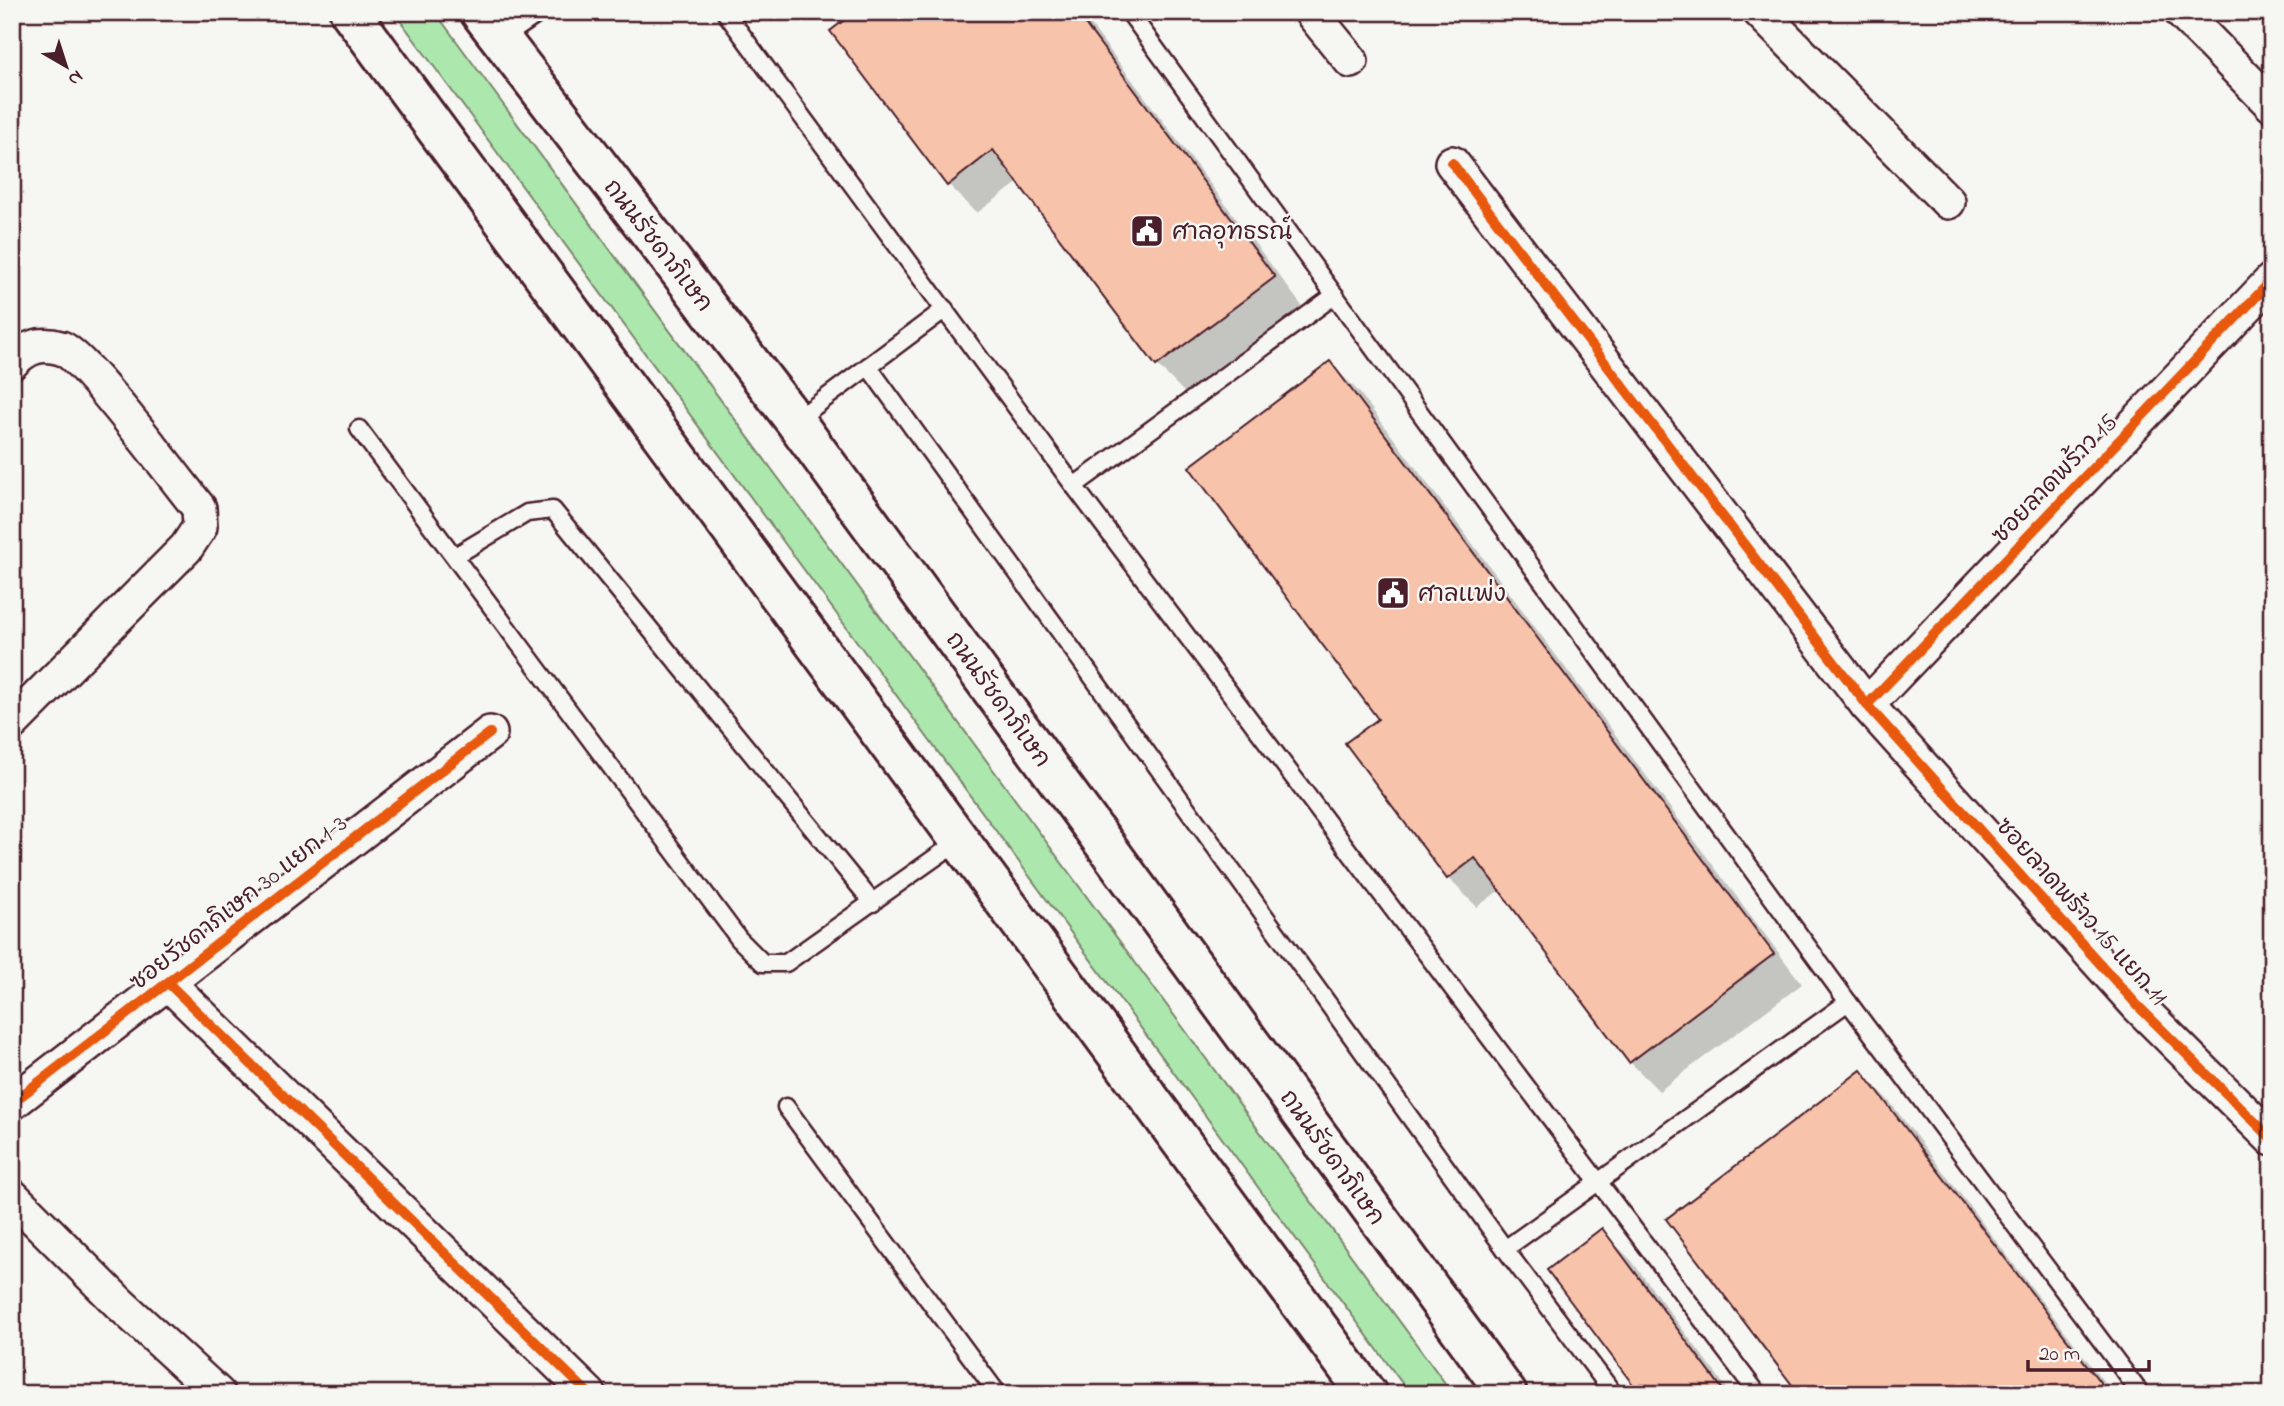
<svg xmlns="http://www.w3.org/2000/svg" width="2284" height="1406" viewBox="0 0 2284 1406" font-family="'Indie Flower','Playpen Sans Thai',sans-serif">
	<rect width="100%" height="100%" fill="#f6f6f2"/>
	<filter id="ink" filterUnits="userSpaceOnUse"><feTurbulence type="fractalNoise" baseFrequency=".0143" numOctaves="2"/><feDisplacementMap in="SourceGraphic" scale="14" xChannelSelector="R" yChannelSelector="G"/><feConvolveMatrix kernelMatrix="1 2 1 2 8 2 1 2 1" color-interpolation-filters="sRGB"/></filter>
	<g filter="url(#ink)">
		<polygon fill="#ace8ae" stroke="#7b846c" stroke-width="2" points="394,12 435,12 1453,1394 1410,1394"/>
		<g fill="#0003">
			<polygon points="858,12 1081,12 1302,306 1186,394 1157,365 1019,182 977,213 948,184"/>
			<polygon points="1330,363 1359,392 1802,984 1659,1091 1630,1062 1501,889 1477,907 1448,878 1380,719"/>
			<polygon points="1861,1073 1890,1102 2113,1394 1801,1394"/>
			<polygon points="1602,1231 1631,1260 1731,1394 1642,1394"/>
		</g>
		<g fill="#f8c3ab" stroke="#4a1f2b" stroke-width="2">
			<polygon points="855,12 1076,12 1275,277 1156,366 993,150 947,186 830,31"/>
			<polygon points="1330,361 1774,954 1629,1063 1475,858 1447,879 1345,743 1378,719 1189,467"/>
			<polygon points="1861,1070 2109,1394 1799,1394 1666,1219"/>
			<polygon points="1602,1228 1726,1394 1640,1394 1547,1270"/>
		</g>
		<g fill="none" stroke-linecap="round" stroke-linejoin="round">
			<defs>
				<g id="lane">
					<polyline points="725,12 1074,486 1758,1394"/>
					<polyline points="1129,12 1848,1002 2141,1394"/>
					<polyline points="500,40 541,12"/>
					<polyline points="868,366 1505,1249 1848,1002"/>
					<polyline points="795,421 945,309"/>
					<polyline points="359,429 739,939 763,963 786,963 960,840"/>
					<polyline points="1074,486 1335,295"/>
					<polyline points="455,556 527,513 553,510 873,903"/>
					<polyline points="786,1107 998,1394"/>
					<polyline points="1505,1249 1614,1394"/>
				</g>
				<g id="street">
					<polyline points="1311,12 1351,61"/>
					<polyline points="1760,12 1948,202"/>
					<polyline points="2181,12 2272,105"/>
					<polyline points="1452,163 1867,705 2138,1006 2272,1139"/>
					<path d="M12,362C27,347 40,342 61,348C83,355 178,482 199,508L200,527L186,548L12,723"/>
					<polyline points="1867,705 2272,280"/>
					<polyline points="168,983 589,1394"/>
					<polyline points="12,1103 490,733"/>
					<polyline points="12,1196 119,1303 218,1394"/>
				</g>
				<g id="primary">
					<polyline points="350,12 1367,1394"/>
					<polyline points="480,12 795,421 1507,1394"/>
				</g>
			</defs>
			<use href="#lane" stroke="#4a1f2b" stroke-width="21"/>
			<use href="#street" stroke="#4a1f2b" stroke-width="38"/>
			<use href="#primary" stroke="#4a1f2b" stroke-width="44"/>
			<use href="#lane" stroke="#f6f6f2" stroke-width="16"/>
			<use href="#street" stroke="#f6f6f2" stroke-width="33"/>
			<use href="#primary" stroke="#f6f6f2" stroke-width="38"/>
			<defs>
				<g id="cycleway">
					<polyline points="1452,163 1867,705 2138,1006 2272,1139"/>
					<polyline points="1867,705 2272,280"/>
					<polyline points="168,983 589,1394"/>
					<polyline points="12,1103 490,733"/>
				</g>
			</defs>
			<use href="#cycleway" stroke="#f6f6f2" stroke-width="15"/>
			<use href="#cycleway" stroke="#e8590c" stroke-width="10"/>
		</g>
	</g>
	<defs>
		<symbol id="civic-square" viewBox="-11 -11 22 22"><rect x="-9" y="-9" width="18" height="18" rx="4" fill="#4a1f2b" stroke="#f6f6f2"/><path d="M-.6-6.5H3V-4.5H.6V-3L4-1V1h2V6H-6V1h2V-1L-.6-3ZM-1.2 2.5V6h2.4V2.5Z" fill="#fff"/></symbol>
	</defs>
	<g fill-rule="evenodd">
		<use href="#civic-square" x="1128" y="212" width="38" height="38"/>
		<use href="#civic-square" x="1374" y="574" width="38" height="38"/>
	</g>
	<g text-anchor="middle" stroke-width="5" stroke-linejoin="round" paint-order="stroke">
		<g font-size="24" fill="#4a1f2b" stroke="#f6f6f2" text-anchor="start">
			<text x="1172" y="239">ศาลอุทธรณ์</text>
			<text x="1418" y="601">ศาลแพ่ง</text>
		</g>
		<g font-size="24" fill="#4a1f2b" stroke="#f6f6f2">
			<text transform="translate(659 245) rotate(52)" y="8">ถนนรัชดาภิเษก</text>
			<text transform="translate(2054 478) rotate(-46)" y="8">ซอยลาดพร้าว 15</text>
			<text transform="translate(999 699) rotate(54)" y="8">ถนนรัชดาภิเษก</text>
			<text transform="translate(238 902) rotate(-38)" y="8">ซอยรัชดาภิเษก 30 แยก 1-3</text>
			<text transform="translate(2082 911) rotate(48)" y="8">ซอยลาดพร้าว 15 แยก 11</text>
			<text transform="translate(1333 1157) rotate(54)" y="8">ถนนรัชดาภิเษก</text>
		</g>
	</g>
	<rect width="2284" height="1406" fill="none" stroke="#f6f6f2" stroke-width="42"/>
	<rect x="21" y="21" width="2242" height="1364" fill="none" stroke="#4a1f2b" stroke-width="2.5" filter="url(#ink)"/>
	<g transform="translate(66 66) rotate(141)" stroke="#f6f6f2" stroke-width="5" paint-order="stroke">
	<path d="M0-5L12 26L0 18L-12 26Z" fill="#4a1f2b"/>
	<text y="-10" font-size="19" font-weight="bold" text-anchor="middle" fill="#4a1f2b">N</text>
	</g>
	<path d="M2028 1360v10h121v-10" fill="none" stroke="#4a1f2b" stroke-width="3.5"/>
	<text x="2039" y="1360" font-size="21" fill="#4a1f2b" stroke="#f6f6f2" stroke-width="5" paint-order="stroke">20 m</text>
</svg>
